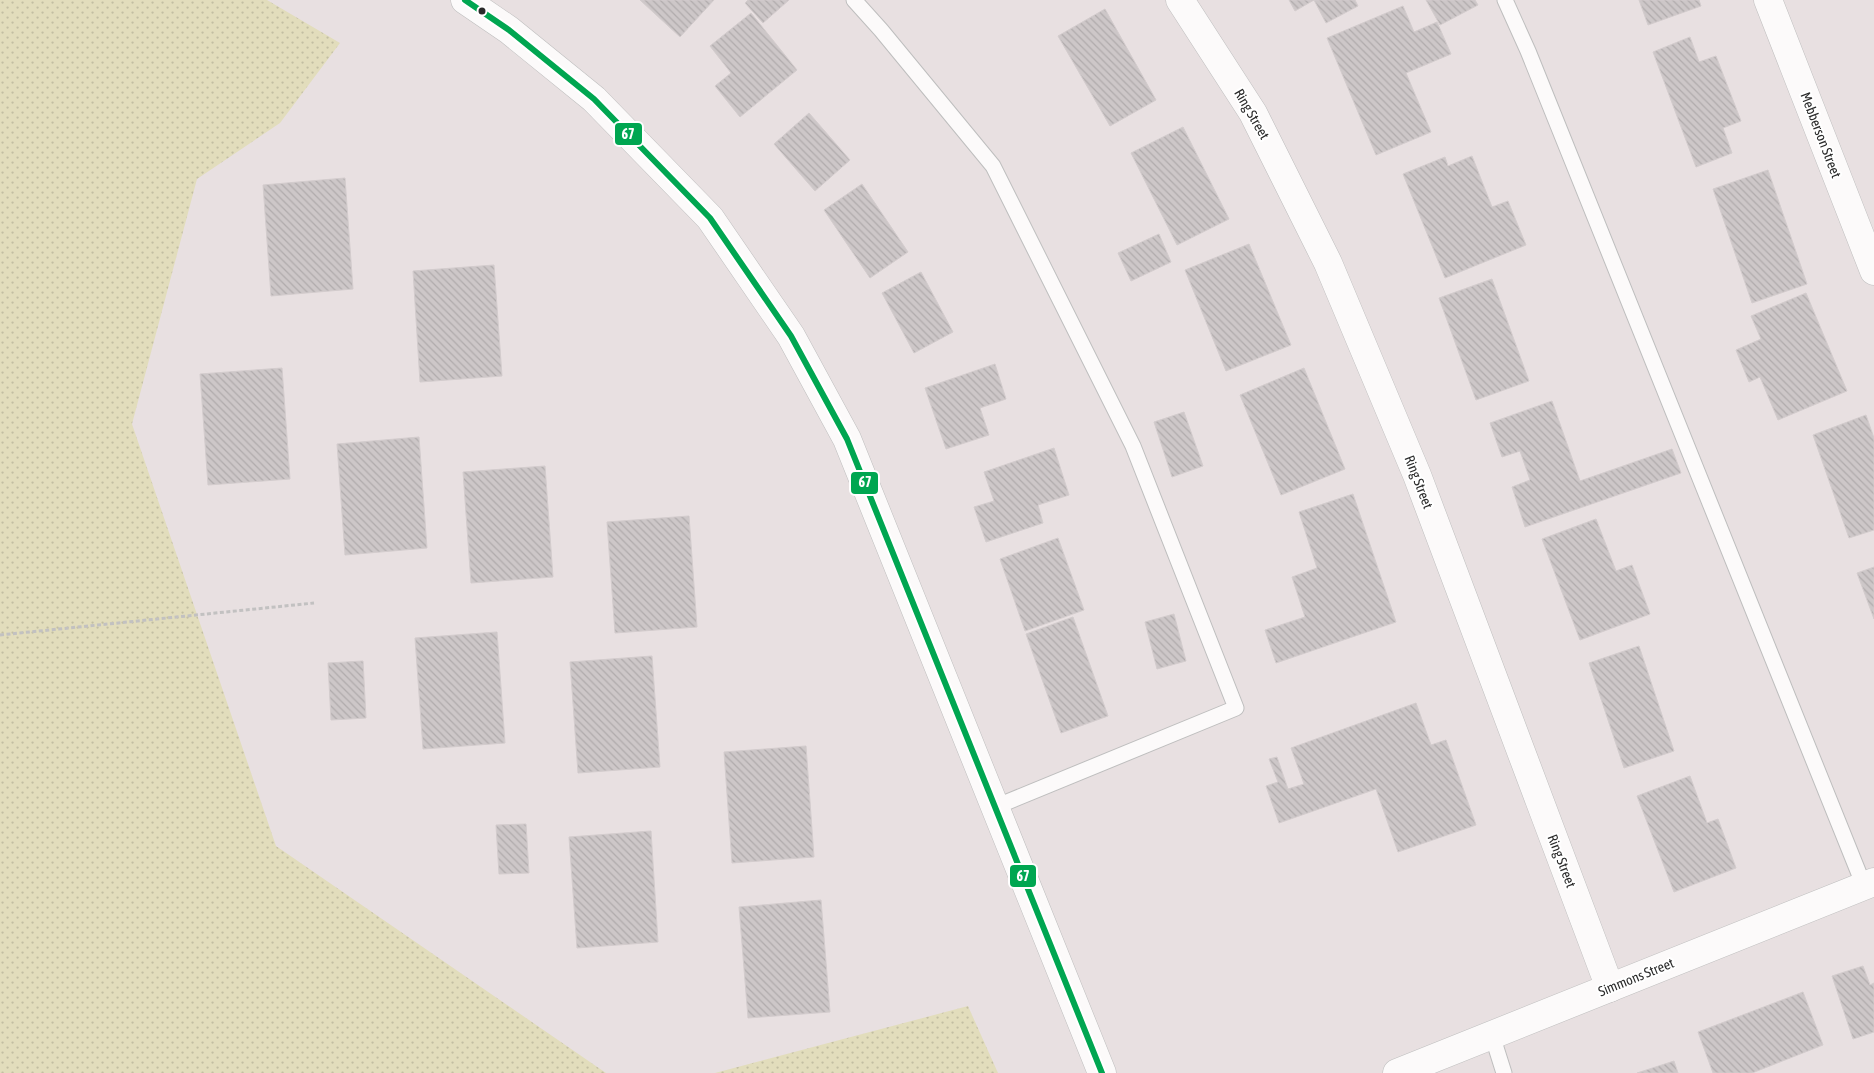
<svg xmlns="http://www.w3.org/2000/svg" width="1874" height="1073" viewBox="0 0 1874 1073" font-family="'Asap Condensed',sans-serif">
	<defs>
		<pattern id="grass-dots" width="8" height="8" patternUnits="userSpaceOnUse" patternTransform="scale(1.25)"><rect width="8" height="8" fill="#e2ddbc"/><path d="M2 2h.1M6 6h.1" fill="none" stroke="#c2bea2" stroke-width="1.8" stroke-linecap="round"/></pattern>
		<pattern id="building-back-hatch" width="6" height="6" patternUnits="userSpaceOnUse" patternTransform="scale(1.25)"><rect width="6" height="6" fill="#cdc7c8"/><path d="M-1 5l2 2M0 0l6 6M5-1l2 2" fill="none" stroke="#b0abac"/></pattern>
	</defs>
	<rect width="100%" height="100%" fill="#e8e0e1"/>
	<g fill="url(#grass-dots)">
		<polygon points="0,0 267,0 340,43 280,123 197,179 132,424 276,846 606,1073 0,1073"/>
		<polygon points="968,1006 998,1073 715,1073"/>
	</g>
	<g fill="url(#building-back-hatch)" stroke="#d3cccd">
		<polygon points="640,0 714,0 680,37"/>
		<polygon points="748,0 789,0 763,23 745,3"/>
		<polygon points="1289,0 1355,0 1358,6 1326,23 1314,0 1295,11"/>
		<polygon points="1426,0 1475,0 1478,5 1440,25"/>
		<polygon points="1639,0 1699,0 1701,6 1648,25"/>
		<polygon points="1403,6 1414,32 1437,22 1451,54 1406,73 1431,132 1376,155 1327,38"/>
		<polygon points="1105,9 1156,100 1110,126 1058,36"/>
		<polygon points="751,13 797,70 740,117 715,86 731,73 710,46"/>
		<polygon points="1690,37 1699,62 1716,56 1741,121 1723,128 1732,153 1696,167 1653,52"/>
		<polygon points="809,113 850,160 815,191 774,144"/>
		<polygon points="1183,127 1229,219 1177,245 1131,153"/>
		<polygon points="1472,156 1492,207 1508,201 1526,245 1445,278 1403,174 1445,157 1448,166"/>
		<polygon points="1768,170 1807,284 1752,303 1713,189"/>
		<polygon points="345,178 353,289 271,296 263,185"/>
		<polygon points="862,184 908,252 870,278 824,210"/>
		<polygon points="1159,234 1171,262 1131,281 1118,253"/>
		<polygon points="1249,244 1291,345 1226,371 1185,270"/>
		<polygon points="494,265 502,376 420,382 413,271"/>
		<polygon points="921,272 953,332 914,353 882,293"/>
		<polygon points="1492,279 1529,381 1476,400 1439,298"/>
		<polygon points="1806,293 1847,391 1778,420 1760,377 1749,382 1736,350 1761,339 1751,316"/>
		<polygon points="995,364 1006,399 980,408 989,435 946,449 925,388"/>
		<polygon points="282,368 290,479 208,485 200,374"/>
		<polygon points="1304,368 1345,469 1281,495 1240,395"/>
		<polygon points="1552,401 1580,481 1672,449 1681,473 1525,527 1512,487 1530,480 1520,451 1502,457 1490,423"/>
		<polygon points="1184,412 1203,466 1172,477 1154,422"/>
		<polygon points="1866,415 1874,438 1874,530 1849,538 1813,435"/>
		<polygon points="419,437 427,548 345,555 337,444"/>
		<polygon points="1054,448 1069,495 1038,505 1043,523 986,542 974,507 994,501 984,472"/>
		<polygon points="545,466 553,577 471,583 463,472"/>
		<polygon points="1353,494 1396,622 1276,663 1265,630 1305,617 1292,577 1317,568 1299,512"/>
		<polygon points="689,516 697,627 615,633 607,522"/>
		<polygon points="1596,519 1616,571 1632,565 1650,614 1580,640 1542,539"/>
		<polygon points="1058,538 1084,610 1025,631 1000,559"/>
		<polygon points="1874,567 1874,619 1857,573"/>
		<polygon points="1174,614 1186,661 1157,669 1145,622"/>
		<polygon points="1073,617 1108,716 1061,733 1026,634"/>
		<polygon points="497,632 505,743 423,749 415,638"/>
		<polygon points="1639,646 1674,751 1624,768 1589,663"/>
		<polygon points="652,656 660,767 578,773 570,662"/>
		<polygon points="363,661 366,718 331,720 328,663"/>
		<polygon points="1416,703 1431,745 1446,740 1476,825 1398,852 1376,789 1279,823 1266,786 1278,782 1269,759 1277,757 1288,789 1304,784 1291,748"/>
		<polygon points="806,746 814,857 732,863 724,752"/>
		<polygon points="1690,776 1707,823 1718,819 1736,868 1674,892 1637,796"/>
		<polygon points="526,824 529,873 499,874 496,825"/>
		<polygon points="651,831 658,942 577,948 569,837"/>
		<polygon points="821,900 830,1012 748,1018 739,907"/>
		<polygon points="1863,966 1870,985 1874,983 1874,1032 1853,1039 1832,976"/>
		<polygon points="1803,992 1823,1045 1752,1073 1713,1073 1698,1032"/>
		<polygon points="1674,1061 1678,1073 1637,1073"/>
	</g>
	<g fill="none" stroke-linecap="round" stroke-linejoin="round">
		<defs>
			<g id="service">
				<polyline points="854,0 881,30 993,166 1133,446 1236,708 995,807"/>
				<polyline points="1505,0 1528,51 1864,886"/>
				<polyline points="1492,1035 1504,1073"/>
			</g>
			<g id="minor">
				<polyline points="465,0 509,30 594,99 710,218 791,336 847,439 1102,1073"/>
				<polyline points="1180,0 1253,113 1328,263 1417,475 1610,988"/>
				<polyline points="1768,0 1874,271"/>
				<polyline points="1397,1073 1874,882"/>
			</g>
		</defs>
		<use href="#service" stroke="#bebebe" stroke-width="17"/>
		<use href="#minor" stroke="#bebebe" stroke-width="29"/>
		<polyline stroke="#c2c1c1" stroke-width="3" stroke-dasharray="4 2.5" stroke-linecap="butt" points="0,635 314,603"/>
		<use href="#service" stroke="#fcfafa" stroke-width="15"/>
		<use href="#minor" stroke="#fcfafa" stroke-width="28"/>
		<defs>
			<polyline id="bus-1" points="465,0 509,30 594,99 710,218 791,336 847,439 1102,1073"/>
		</defs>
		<use href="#bus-1" stroke="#fff" stroke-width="10"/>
		<use href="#bus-1" stroke="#00a651" stroke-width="6"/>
	</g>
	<circle fill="#2a2a2a" stroke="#fff" stroke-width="2" cx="482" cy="11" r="4.5"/>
	<g text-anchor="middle" stroke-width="4" stroke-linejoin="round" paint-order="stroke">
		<g font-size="14" fill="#2a2a2a" stroke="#fff">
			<text transform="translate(1252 114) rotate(60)" y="5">Ring Street</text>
			<text transform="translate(1821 135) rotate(69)" y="5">Mebberson Street</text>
			<text transform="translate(1419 482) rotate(69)" y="5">Ring Street</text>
			<text transform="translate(1562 861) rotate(69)" y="5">Ring Street</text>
			<text transform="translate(1636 977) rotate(-22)" y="5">Simmons Street</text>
		</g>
	</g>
	<g stroke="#fff" stroke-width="2">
		<rect x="614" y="122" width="29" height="24" rx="5" fill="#00a651"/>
		<rect x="850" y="471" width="29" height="24" rx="5" fill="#00a651"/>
		<rect x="1009" y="864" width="28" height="24" rx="5" fill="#00a651"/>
	</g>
	<g font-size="14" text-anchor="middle" font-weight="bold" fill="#fff">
		<text x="628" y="139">67</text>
		<text x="865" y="487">67</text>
		<text x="1023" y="881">67</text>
	</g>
</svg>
